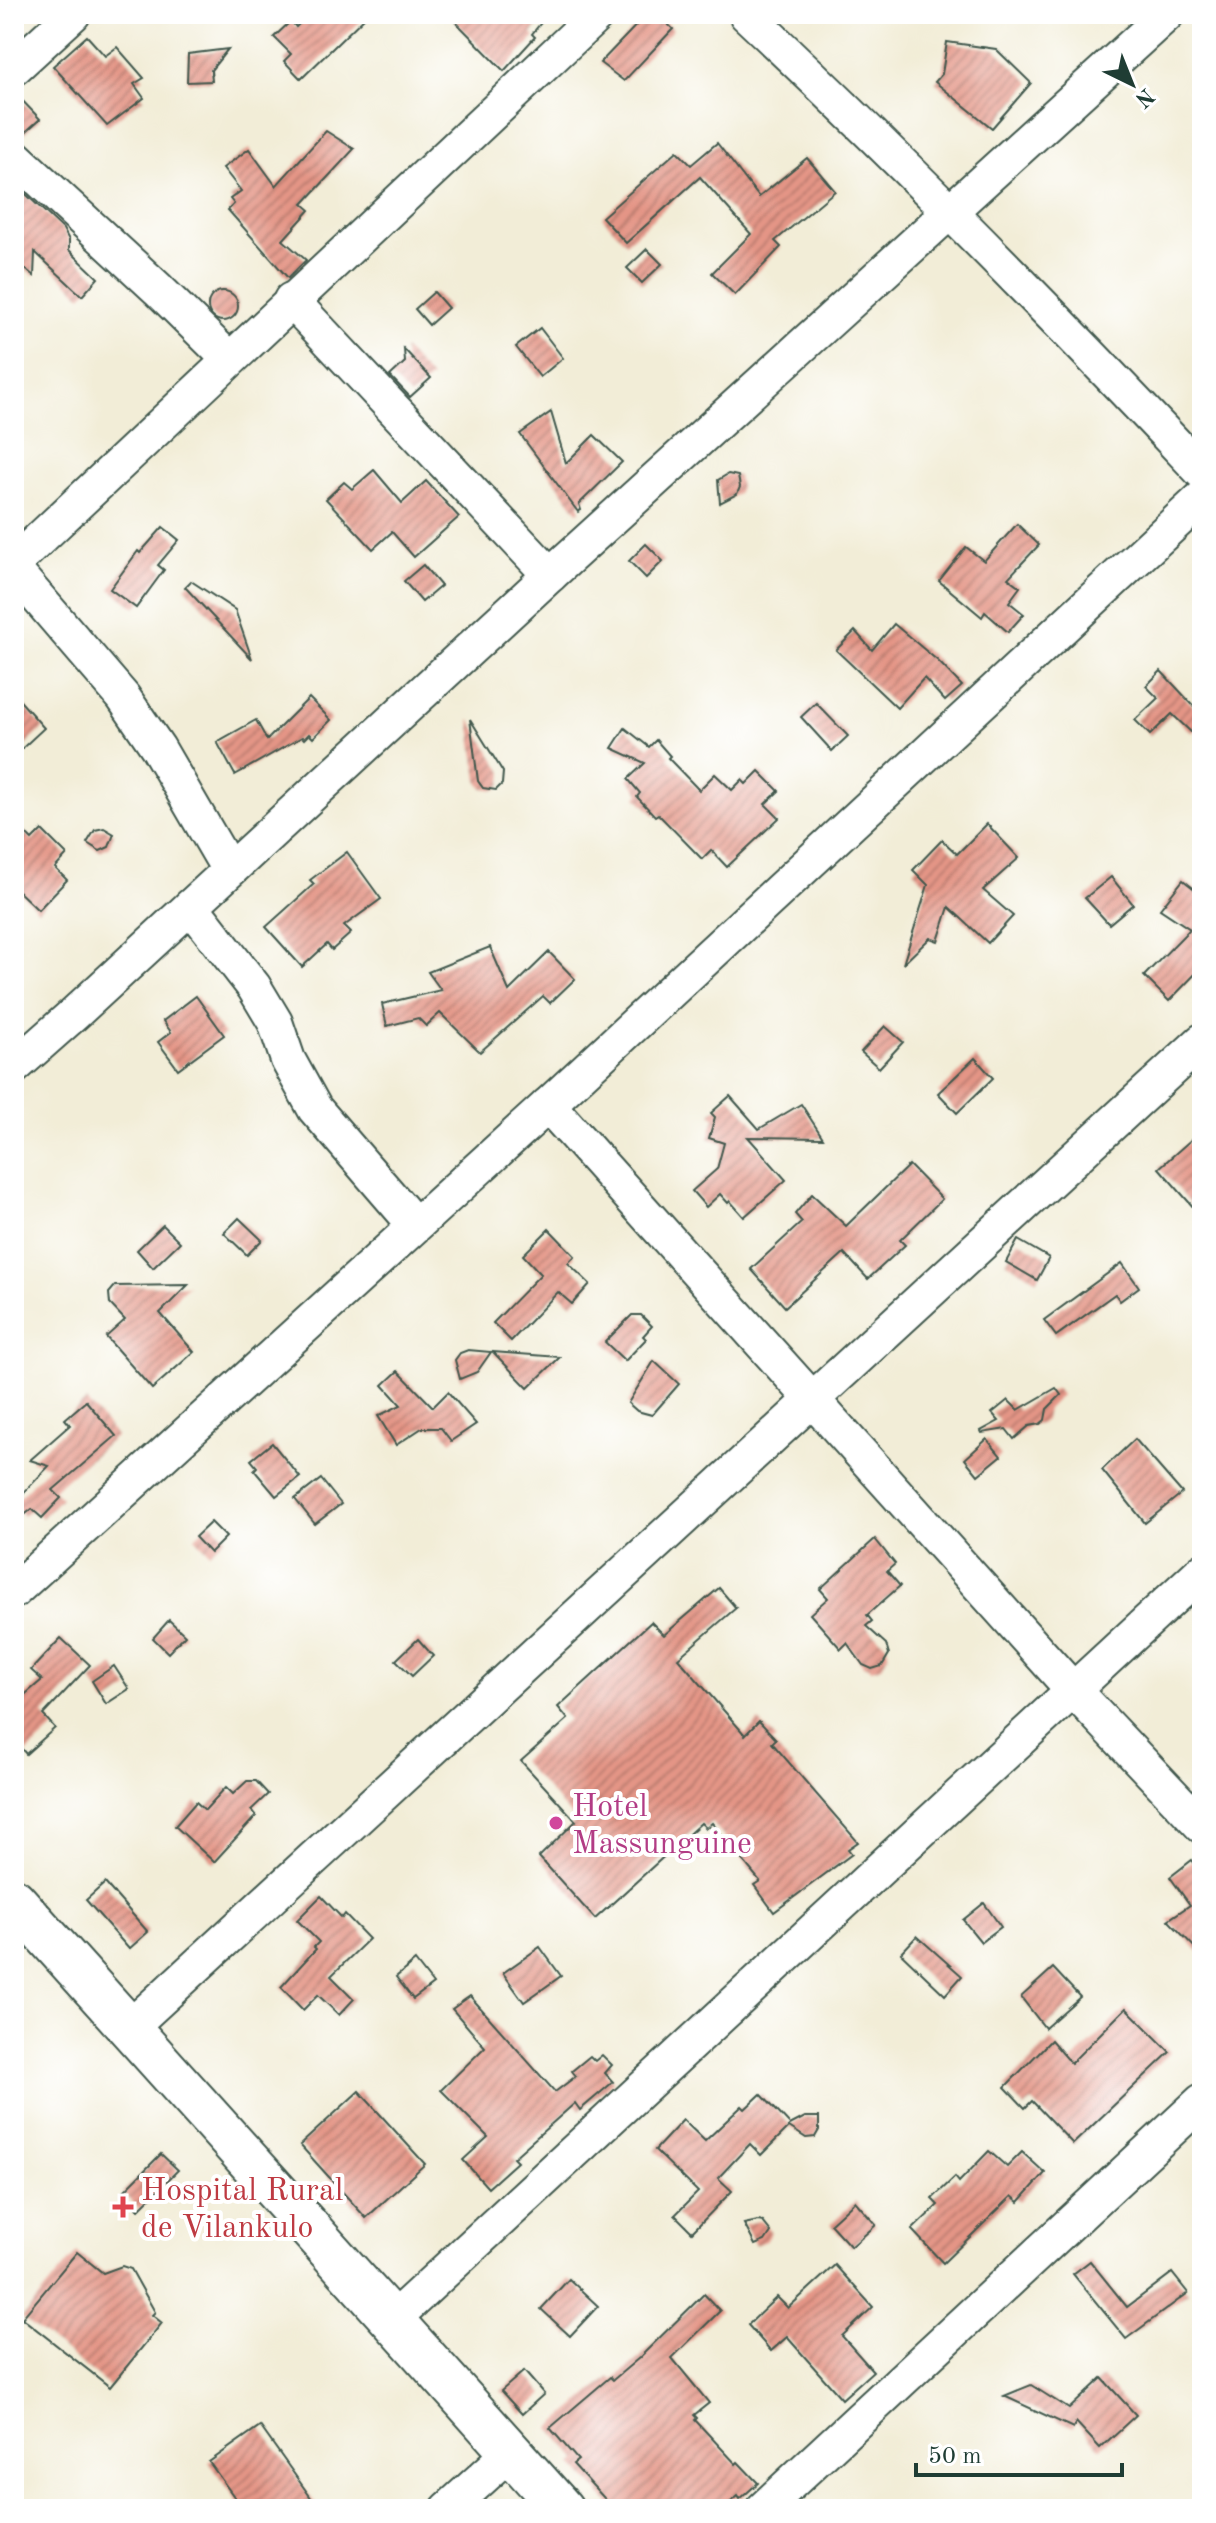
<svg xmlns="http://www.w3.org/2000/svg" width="1216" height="2523" viewBox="0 0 1216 2523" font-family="'Old Standard TT',serif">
	<defs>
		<pattern id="building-hatch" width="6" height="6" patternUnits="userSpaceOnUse" patternTransform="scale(2)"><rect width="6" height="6" fill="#e49586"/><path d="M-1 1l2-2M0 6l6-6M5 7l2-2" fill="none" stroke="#b87b6e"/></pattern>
	</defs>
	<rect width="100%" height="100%" fill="#fff"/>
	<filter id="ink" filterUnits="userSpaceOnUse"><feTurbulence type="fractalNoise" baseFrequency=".0125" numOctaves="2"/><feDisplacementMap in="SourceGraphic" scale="16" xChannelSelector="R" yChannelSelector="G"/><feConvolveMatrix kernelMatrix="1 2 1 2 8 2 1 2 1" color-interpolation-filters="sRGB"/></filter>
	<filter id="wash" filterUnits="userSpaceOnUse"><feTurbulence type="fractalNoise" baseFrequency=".006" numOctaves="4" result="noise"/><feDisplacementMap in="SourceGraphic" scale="32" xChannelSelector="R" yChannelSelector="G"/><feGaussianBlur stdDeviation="1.8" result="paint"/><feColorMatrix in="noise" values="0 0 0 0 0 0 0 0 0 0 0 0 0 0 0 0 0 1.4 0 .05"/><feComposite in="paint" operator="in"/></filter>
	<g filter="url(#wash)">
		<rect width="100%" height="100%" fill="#f2edd7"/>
		<g id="blocks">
			<g fill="url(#building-hatch)">
				<polygon points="309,14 368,14 301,79 284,61 291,54 274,37 291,21 296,27"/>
				<polygon points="448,14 548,14 532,34 535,37 504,71"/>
				<polygon points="647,14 657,14 673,29 624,81 600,63"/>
				<polygon points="87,36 105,56 117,47 144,78 134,84 144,98 107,126 53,66"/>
				<polygon points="947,42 996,49 1031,83 992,128 935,82 942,74"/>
				<polygon points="228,49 211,70 212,81 187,82 188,54"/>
				<polygon points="14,92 40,119 20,137 14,137"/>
				<polygon points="326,131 354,149 303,204 310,210 283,240 306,260 288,278 228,210 234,204 230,199 241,191 223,168 249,149 276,186"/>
				<polygon points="717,143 759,197 807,158 835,191 775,241 781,247 735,295 712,273 751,234 700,177 626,243 602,217 677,151 691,165"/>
				<polygon points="14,183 63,229 69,240 69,250 98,278 82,296 35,252 34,276 14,260"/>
				<polygon points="647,249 662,264 642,283 627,268"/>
				<circle cx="223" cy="306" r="15"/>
				<polygon points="434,292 448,308 429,325 415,309"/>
				<polygon points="540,328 563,358 540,377 516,347"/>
				<polygon points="404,349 431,378 410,397 390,376 405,362"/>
				<polygon points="551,412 566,463 594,435 622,462 579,504 581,510 578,512 520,434"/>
				<polygon points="374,470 402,503 426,481 459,517 414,557 392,532 373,549 326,499 344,482 352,489"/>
				<polygon points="728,474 738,476 740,487 737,494 720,503 718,480"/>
				<polygon points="1017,524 1039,545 1008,578 1020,587 1009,602 1024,614 1008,632 985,612 982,617 939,581 966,547 984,561"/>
				<polygon points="163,527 179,540 158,565 164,570 136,608 110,589 138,551 140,553"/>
				<polygon points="646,544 663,561 646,578 629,561"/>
				<polygon points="423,565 441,586 422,602 404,581"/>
				<polygon points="191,581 235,610 252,659 185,587"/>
				<polygon points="894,624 938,661 962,686 945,701 924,678 897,708 836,650 855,631 872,650"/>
				<polygon points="1161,671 1202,715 1202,723 1192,733 1172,714 1150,735 1135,720 1158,698 1146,686"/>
				<polygon points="14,694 44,728 14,756"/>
				<polygon points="309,698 331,720 313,738 309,734 304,739 302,737 235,775 217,742 256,720 267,740"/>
				<polygon points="816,703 848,736 832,751 801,717"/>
				<polygon points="470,719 503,772 502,784 496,790 483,788 478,781"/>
				<polygon points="625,728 649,747 656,740 670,756 668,758 699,790 715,774 732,790 742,780 746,784 759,771 779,791 765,804 779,818 727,867 711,850 702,859 658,814 655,816 637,797 640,793 628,779 645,763 612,748"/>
				<polygon points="14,822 32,840 42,830 67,855 55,868 67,880 38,910 14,887"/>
				<polygon points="987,824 1019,858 983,890 1013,916 988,943 949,907 938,941 930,938 903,964 928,885 913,870 942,840 957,854"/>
				<polygon points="104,828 114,834 109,847 100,851 87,843 95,830"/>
				<polygon points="347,852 381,899 344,926 351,933 332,950 327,944 302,967 266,927 314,884 310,880"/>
				<polygon points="1111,877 1133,904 1109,924 1085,898"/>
				<polygon points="1183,880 1202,895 1202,967 1169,1001 1144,976 1190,929 1160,909"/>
				<polygon points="490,947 509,991 549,952 575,979 550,1003 543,996 480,1052 440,1013 426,1026 418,1018 387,1026 382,1004 441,990 428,972"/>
				<polygon points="196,996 224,1035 178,1069 158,1042 171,1032 163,1021"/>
				<polygon points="885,1026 903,1042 879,1068 861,1052"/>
				<polygon points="975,1058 993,1078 957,1113 938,1093"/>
				<polygon points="730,1096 759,1129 801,1104 823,1138 748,1137 786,1180 744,1217 730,1201 728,1203 720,1194 706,1207 692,1191 717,1169 724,1143 709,1138 715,1117 711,1113"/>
				<polygon points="1202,1130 1202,1217 1159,1168"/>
				<polygon points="909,1165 942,1199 900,1240 905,1245 868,1279 844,1253 785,1307 751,1269 802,1222 795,1214 812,1194 846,1226"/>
				<polygon points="239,1218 262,1240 247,1255 224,1233"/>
				<polygon points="163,1225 180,1242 153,1268 137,1250"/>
				<polygon points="549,1229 575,1256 568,1263 590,1284 572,1304 558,1292 511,1341 493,1323 541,1274 523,1255"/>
				<polygon points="1018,1240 1049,1258 1037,1280 1006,1262"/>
				<polygon points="1122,1263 1139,1287 1120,1301 1115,1294 1056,1336 1044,1320"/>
				<polygon points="188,1285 160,1313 194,1352 152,1389 106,1337 125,1320 110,1304 109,1293 115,1286"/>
				<polygon points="632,1315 641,1315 652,1326 643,1336 646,1339 625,1361 605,1342"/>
				<polygon points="468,1350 491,1352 477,1372 460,1379 455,1360 460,1353"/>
				<polygon points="493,1352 560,1357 528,1388"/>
				<polygon points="654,1361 679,1384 652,1415 637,1411 628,1403"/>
				<polygon points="398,1371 433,1407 448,1392 476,1424 451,1441 441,1428 422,1428 396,1445 378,1416 401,1405 383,1385"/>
				<polygon points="1056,1388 1061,1395 1047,1409 1045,1420 1040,1424 1029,1426 1014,1439 1006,1429 982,1433 981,1431 999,1421 992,1413 1008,1400 1018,1410"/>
				<polygon points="86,1401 116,1436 53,1490 61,1498 42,1518 32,1509 23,1516 14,1503 49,1466 30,1460 70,1425 65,1419"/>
				<polygon points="987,1439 1001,1456 978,1475 965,1459"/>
				<polygon points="1135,1439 1182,1493 1145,1523 1102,1470"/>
				<polygon points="272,1443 300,1477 276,1496 254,1470 257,1467 251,1460"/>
				<polygon points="321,1479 341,1504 315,1524 295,1499"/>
				<polygon points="211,1522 226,1537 210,1553 195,1537"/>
				<polygon points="875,1539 895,1564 887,1571 900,1586 867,1615 872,1621 866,1626 886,1644 889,1654 882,1666 872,1669 863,1665 847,1643 841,1649 810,1614 828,1598 820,1589"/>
				<polygon points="719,1588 736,1608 678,1658 745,1735 759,1721 776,1739 772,1743 858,1842 848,1849 852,1854 774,1912 754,1885 760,1881 712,1823 706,1828 701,1823 595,1919 539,1857 576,1821 521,1761 568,1719 558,1707 651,1622 664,1635"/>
				<polygon points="169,1620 185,1635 168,1653 153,1638"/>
				<polygon points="61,1638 90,1665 43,1715 55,1728 26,1754 14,1740 14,1704 42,1680 31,1670"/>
				<polygon points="418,1639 433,1656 412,1676 396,1660"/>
				<polygon points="114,1666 129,1689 106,1704 92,1681"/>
				<polygon points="247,1781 256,1781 268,1794 251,1810 256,1816 214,1862 175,1826 196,1802 205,1810 226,1787 233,1794"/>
				<polygon points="1192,1860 1202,1873 1202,1955 1168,1920 1190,1905 1170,1877"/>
				<polygon points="105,1883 148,1932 129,1949 86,1900"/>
				<polygon points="321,1896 342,1918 345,1914 369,1939 331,1976 354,1999 339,2015 318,1995 303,2010 281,1987 316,1949 314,1947 319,1942 297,1920"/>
				<polygon points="984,1903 1001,1927 981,1942 963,1920"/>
				<polygon points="917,1936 962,1976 945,1995 901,1953"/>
				<polygon points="540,1947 561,1976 524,2002 503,1973"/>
				<polygon points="415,1961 433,1984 413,1999 396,1977"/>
				<polygon points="1053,1968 1080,1997 1045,2028 1021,1997"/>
				<polygon points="470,1996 555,2092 576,2076 572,2071 590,2056 595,2061 602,2055 612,2065 605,2073 613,2082 580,2110 575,2103 513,2158 517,2162 488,2188 463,2160 488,2137 441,2090 485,2047 452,2009"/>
				<polygon points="1126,2008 1170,2052 1073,2144 1032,2101 1025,2108 1005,2087 1051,2040 1071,2063"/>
				<polygon points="359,2091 425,2164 366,2218 300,2145"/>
				<polygon points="761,2094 790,2125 805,2117 819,2117 819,2130 815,2137 806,2138 789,2127 761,2155 750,2144 718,2178 732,2191 692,2232 675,2215 698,2192 655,2150 683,2120 705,2141 742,2106 745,2109"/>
				<polygon points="989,2151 1007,2167 1022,2152 1045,2173 1019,2202 1012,2196 943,2263 912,2230 938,2205 932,2199 955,2177 959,2182"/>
				<polygon points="161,2154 178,2170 139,2209 123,2192"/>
				<polygon points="855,2201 876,2225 851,2247 830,2224"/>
				<polygon points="758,2221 763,2222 771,2232 765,2241 755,2245 744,2224"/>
				<polygon points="77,2252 103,2273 122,2266 131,2269 155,2312 152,2315 162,2323 110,2387 22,2318"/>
				<polygon points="1090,2261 1127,2307 1172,2273 1188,2293 1126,2339 1073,2274"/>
				<polygon points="835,2265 873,2307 842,2336 873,2371 842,2399 787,2337 771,2351 748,2325 777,2297 788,2308"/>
				<polygon points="569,2279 598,2306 570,2336 541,2309"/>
				<polygon points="704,2294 720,2311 672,2358 709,2403 694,2415 697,2418 695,2420 736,2464 738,2462 758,2483 740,2499 738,2496 723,2509 614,2509 573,2464 578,2460 550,2428 610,2377 613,2380 639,2358"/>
				<polygon points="524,2371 544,2394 522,2414 501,2391"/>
				<polygon points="1102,2378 1136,2415 1100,2448 1076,2422 1073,2428 1004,2396 1031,2385 1069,2409"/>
				<polygon points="260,2426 319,2509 243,2509 209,2462"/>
			</g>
		</g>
	</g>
	<g filter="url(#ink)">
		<use href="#blocks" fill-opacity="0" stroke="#3f574c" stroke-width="2"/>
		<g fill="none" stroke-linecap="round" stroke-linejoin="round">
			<defs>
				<g id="minor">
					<path d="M746,14C903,161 1054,315 1202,472"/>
					<polyline points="14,68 73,14"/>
					<polyline points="14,156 158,289 229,359"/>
					<polyline points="291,300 550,575"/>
					<polyline points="14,563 598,14"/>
					<polyline points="14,570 123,697 158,748 229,870"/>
					<polyline points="191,906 254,987 275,1022 288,1060 315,1109 415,1225"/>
					<polyline points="14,1067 74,1014 550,575 1167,14"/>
					<polyline points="548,1105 1073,1690 1202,1826"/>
					<polyline points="14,1591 548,1105 1202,498"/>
					<polyline points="129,2028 1202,1041"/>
					<polyline points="392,2320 1202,1571"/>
					<polyline points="448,2509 511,2452"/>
					<polyline points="763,2509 1202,2101"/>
				</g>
				<polyline id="major" points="14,1900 562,2509"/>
			</defs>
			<use href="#minor" stroke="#3f574c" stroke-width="38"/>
			<use href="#major" stroke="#3f574c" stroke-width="46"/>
			<use href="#minor" stroke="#fff" stroke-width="34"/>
			<use href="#major" stroke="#fff" stroke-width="42"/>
		</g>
	</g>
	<circle fill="#d1479c" stroke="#fff" stroke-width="3" cx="556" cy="1823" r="8"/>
	<path fill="#e0444e" stroke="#fff" stroke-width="3" d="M119 2195h8v8h8v8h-8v8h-8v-8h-8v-8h8z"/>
	<g text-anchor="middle" stroke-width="8" stroke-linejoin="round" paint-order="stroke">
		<g font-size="32" fill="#b23c85" stroke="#fff" text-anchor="start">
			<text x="572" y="1816">Hotel<tspan x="572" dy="37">Massunguine</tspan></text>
		</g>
		<g font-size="32" fill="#be3a42" stroke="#fff" text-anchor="start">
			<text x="141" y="2200">Hospital Rural<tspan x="141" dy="37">de Vilankulo</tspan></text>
		</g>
	</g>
	<rect width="1216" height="2523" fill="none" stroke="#fff" stroke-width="48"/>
	<g transform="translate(1132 84) rotate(137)" stroke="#ffffff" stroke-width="6" paint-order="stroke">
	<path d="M0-6L14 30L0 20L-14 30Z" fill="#1f3d34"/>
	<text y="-12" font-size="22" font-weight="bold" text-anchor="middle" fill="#1f3d34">N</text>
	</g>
	<path d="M916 2463v12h206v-12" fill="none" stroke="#1f3d34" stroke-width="4"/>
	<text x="928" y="2463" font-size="24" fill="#1f3d34" stroke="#ffffff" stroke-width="6" paint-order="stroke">50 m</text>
</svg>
